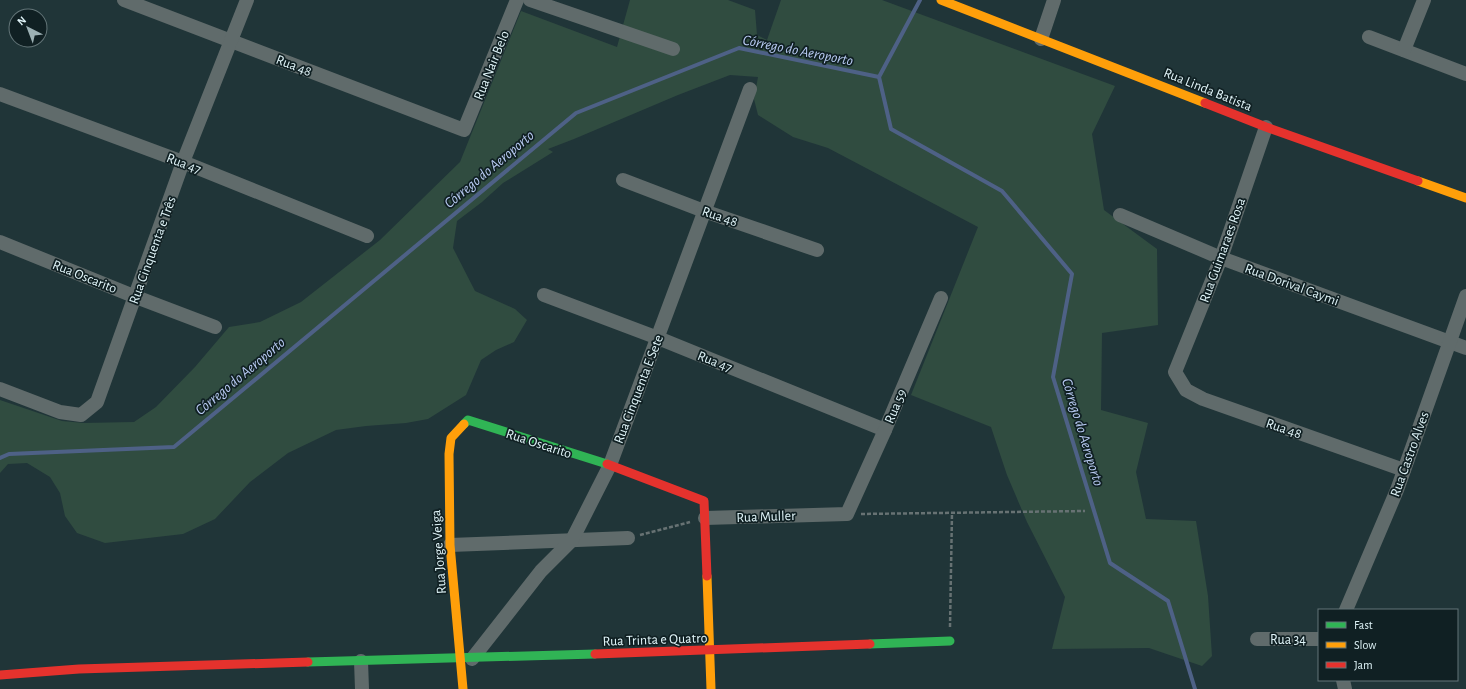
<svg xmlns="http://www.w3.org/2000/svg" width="1466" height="689" viewBox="0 0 1466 689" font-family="'Alegreya Sans',sans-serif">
	<rect width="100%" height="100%" fill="#203538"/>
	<polygon fill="#304c40" points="630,0 728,0 755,10 757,35 767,40 781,0 882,0 1115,86 1092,134 1104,210 1157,249 1158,325 1102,333 1101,410 1148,423 1136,472 1146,519 1196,521 1208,596 1212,656 1202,666 1149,648 1052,649 1065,597 1027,522 1007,475 991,427 911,395 978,227 828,148 793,137 758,115 754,99 758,77 730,75 678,95 574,139 548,149 553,152 503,183 482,202 457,221 453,248 475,291 515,309 527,320 514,342 496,350 481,360 466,395 428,419 406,423 366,426 336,430 288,453 250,482 215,519 183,534 105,543 77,533 65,516 60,493 50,477 27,463 8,464 0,473 0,400 62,421 84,423 134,422 156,407 195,367 229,327 260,322 301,302 380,240 460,162 521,11 617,47"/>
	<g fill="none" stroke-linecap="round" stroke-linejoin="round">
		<g stroke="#4e6186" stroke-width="4">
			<polyline points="879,77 920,0"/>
			<polyline points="0,458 9,454 174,447 576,113 739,48 879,77 891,129 1002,191 1072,274 1053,377 1110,563 1168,601 1195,689"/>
		</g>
		<g stroke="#677273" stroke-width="2.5" stroke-dasharray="4 2" stroke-linecap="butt">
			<polyline points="861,514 1085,511"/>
			<polyline points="640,535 690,522"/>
			<polyline points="950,627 952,513"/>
		</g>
		<g stroke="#606b6b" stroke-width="14">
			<polyline points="124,0 464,130 517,0"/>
			<polyline points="530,0 673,49"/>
			<polyline points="1369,37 1466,74"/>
			<polyline points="1041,39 1054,0"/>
			<polyline points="1404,50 1424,0"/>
			<polyline points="0,94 183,162 367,236"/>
			<polyline points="1266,127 1221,258 1175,372 1186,390 1203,399 1404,470"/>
			<polyline points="623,180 704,211 817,250"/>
			<polyline points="1120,215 1221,258 1466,348"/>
			<polyline points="0,242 136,297 215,327"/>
			<polyline points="544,295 658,338 885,430"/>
			<polyline points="0,389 60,412 81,415 97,402 183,162 247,0"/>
			<polyline points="705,518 847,514 885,430 941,298"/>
			<polyline points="450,545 628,538"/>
			<polyline points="1346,610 1397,490 1466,296"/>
			<polyline points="1257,639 1319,639"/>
			<polyline points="472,659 541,571 572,540 610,465 750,89"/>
			<polyline points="361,661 362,689"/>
			<polyline points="1343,680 1345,689"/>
		</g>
		<g stroke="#30b455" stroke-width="9">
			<polyline points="464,424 468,420 607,464"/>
			<polyline points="870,644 950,641"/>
			<polyline points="308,662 595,654"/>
		</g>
		<g stroke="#ff9f0a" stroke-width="9">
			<polyline points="941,0 1205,103"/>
			<polyline points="1418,181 1466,198"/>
			<polyline points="707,576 711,689"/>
			<polyline points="463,689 450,545 449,454 451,438 464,424"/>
		</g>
		<g stroke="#e5322d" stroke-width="9">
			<polyline points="1205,103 1266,127 1418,181"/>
			<polyline points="607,464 704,501 707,576"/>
			<polyline points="595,654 870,644"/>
			<polyline points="0,675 79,669 308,662"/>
		</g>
	</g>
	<g text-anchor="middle" stroke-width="3.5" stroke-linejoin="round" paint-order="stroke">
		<g font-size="14" fill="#e0f4f8" stroke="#102023">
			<text transform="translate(294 65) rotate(21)" y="5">Rua 48</text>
			<text transform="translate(491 65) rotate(-68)" y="5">Rua Nair Belo</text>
			<text transform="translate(1208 89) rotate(22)" y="5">Rua Linda Batista</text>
			<text transform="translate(184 163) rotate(21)" y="5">Rua 47</text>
			<text transform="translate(720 216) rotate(19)" y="5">Rua 48</text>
			<text transform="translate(152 250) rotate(-70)" y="5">Rua Cinquenta e Três</text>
			<text transform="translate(1222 250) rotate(-70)" y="5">Rua Guimaraes Rosa</text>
			<text transform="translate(85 276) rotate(22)" y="5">Rua Oscarito</text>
			<text transform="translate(1292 284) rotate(20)" y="5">Rua Dorival Caymi</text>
			<text transform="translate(715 361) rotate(22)" y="5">Rua 47</text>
			<text transform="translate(638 389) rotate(-69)" y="5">Rua Cinquenta E Sete</text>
			<text transform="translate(895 406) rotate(-67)" y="5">Rua 59</text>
			<text transform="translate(1284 428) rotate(19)" y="5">Rua 48</text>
			<text transform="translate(539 443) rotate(18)" y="5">Rua Oscarito</text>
			<text transform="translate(1409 454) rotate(-70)" y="5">Rua Castro Alves</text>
			<text transform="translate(766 516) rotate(-2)" y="5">Rua Muller</text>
			<text transform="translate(438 552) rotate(-94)" y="5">Rua Jorge Veiga</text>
			<text transform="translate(655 639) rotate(-2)" y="5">Rua Trinta e Quatro</text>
			<text x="1288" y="644">Rua 34</text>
		</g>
		<g font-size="15" font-style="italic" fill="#b9cbf3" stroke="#102023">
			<text transform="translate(798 50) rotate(11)" y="5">Córrego do Aeroporto</text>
			<text transform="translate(489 169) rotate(-40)" y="5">Córrego do Aeroporto</text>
			<text transform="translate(240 376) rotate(-40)" y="5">Córrego do Aeroporto</text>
			<text transform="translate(1083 432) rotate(73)" y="5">Córrego do Aeroporto</text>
		</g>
	</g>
	<rect x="1318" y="609" width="140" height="72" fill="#102023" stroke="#637578"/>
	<rect x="1326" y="622" width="20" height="6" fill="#30b455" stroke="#637578"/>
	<text x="1354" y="629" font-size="12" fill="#e0f4f8">Fast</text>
	<rect x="1326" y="642" width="20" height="6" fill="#ff9f0a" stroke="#637578"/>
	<text x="1354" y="649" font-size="12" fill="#e0f4f8">Slow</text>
	<rect x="1326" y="662" width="20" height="6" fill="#e5322d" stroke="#637578"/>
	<text x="1354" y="669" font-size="12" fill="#e0f4f8">Jam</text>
	<g transform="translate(28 28) rotate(318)"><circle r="19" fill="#102023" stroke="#637578"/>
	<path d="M0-3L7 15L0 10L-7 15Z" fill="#9db1b5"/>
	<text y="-6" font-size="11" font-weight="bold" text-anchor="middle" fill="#e0f4f8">N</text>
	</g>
</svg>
